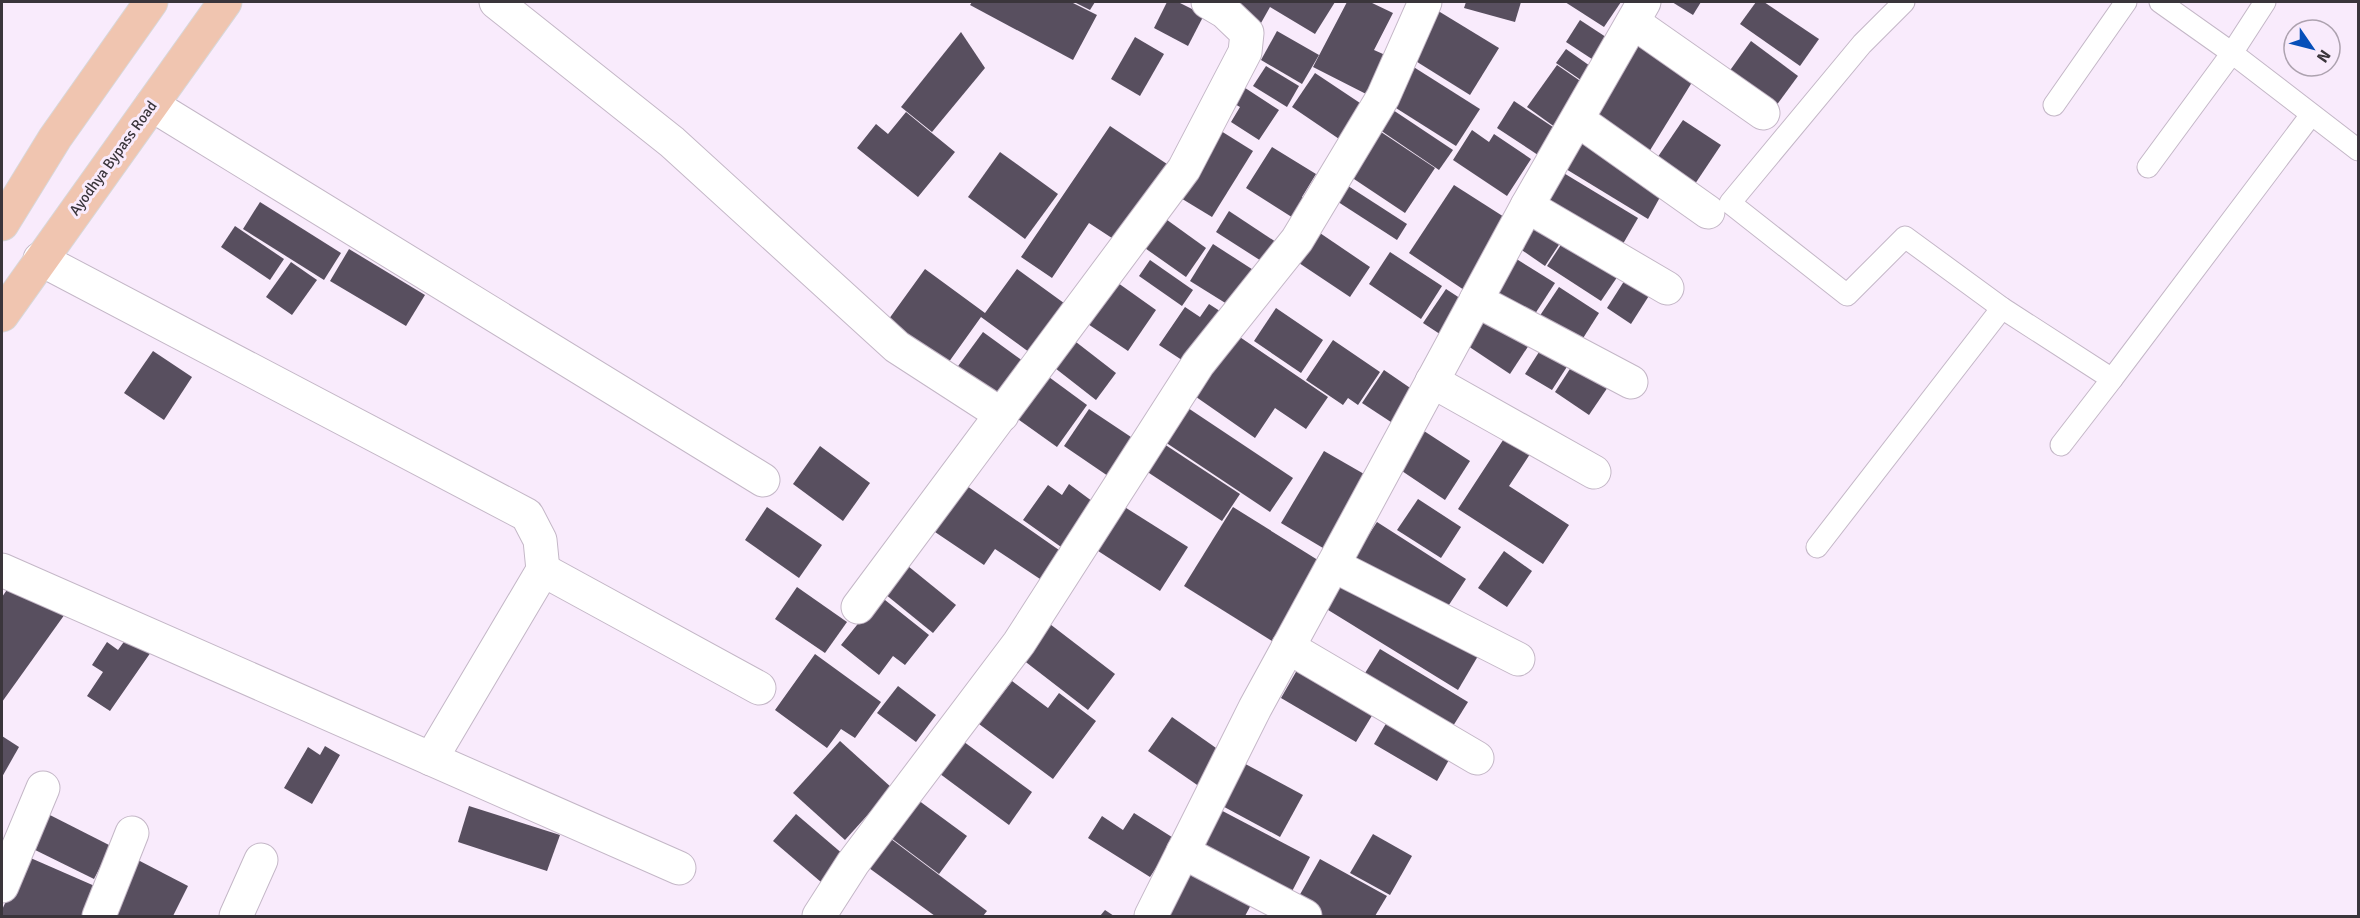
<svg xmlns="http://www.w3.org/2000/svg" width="2360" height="918" viewBox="0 0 2360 918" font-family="Signika,sans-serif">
	<rect width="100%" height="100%" fill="#f9ebfc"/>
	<g fill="#584f5f">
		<polygon points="972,2 1071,2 1097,15 1073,60 970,5"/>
		<polygon points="1074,2 1095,2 1090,10"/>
		<polygon points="1167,2 1178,2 1204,15 1188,46 1154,28"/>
		<polygon points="1226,2 1335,2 1315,34 1270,7 1261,23"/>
		<polygon points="1347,2 1370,2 1393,13 1374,50 1392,58 1372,97 1313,67"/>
		<polygon points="1466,2 1521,2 1515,22 1464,8"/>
		<polygon points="1565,2 1621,2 1604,27"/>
		<polygon points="1672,2 1701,2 1693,15"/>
		<polygon points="1756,2 1764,2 1819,39 1800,66 1740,24"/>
		<polygon points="1435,9 1499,48 1470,95 1406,55"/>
		<polygon points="1580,20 1615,43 1601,65 1566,42"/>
		<polygon points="1277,31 1319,55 1302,84 1261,60"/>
		<polygon points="961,32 985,68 932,132 901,107"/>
		<polygon points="1135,37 1164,54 1140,96 1111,79"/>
		<polygon points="1751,41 1798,76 1773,110 1726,76"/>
		<polygon points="1636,43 1694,79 1649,152 1591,116"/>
		<polygon points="1566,49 1600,73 1591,87 1556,63"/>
		<polygon points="1557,65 1589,87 1559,130 1527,107"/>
		<polygon points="1266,66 1299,86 1287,107 1253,86"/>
		<polygon points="1412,66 1480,109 1456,146 1388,103"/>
		<polygon points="1315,73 1369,109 1345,143 1292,107"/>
		<polygon points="1236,82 1279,110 1259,140 1231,122 1240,107 1226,99"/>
		<polygon points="1514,101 1559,131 1541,157 1497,128"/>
		<polygon points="1393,110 1453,150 1439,170 1380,130"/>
		<polygon points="906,112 955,152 918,197 857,148 876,124 888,134"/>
		<polygon points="1683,120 1721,145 1691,190 1653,164"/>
		<polygon points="1110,126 1173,168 1121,244 1089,223 1052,278 1021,257"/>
		<polygon points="1375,128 1435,168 1405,213 1345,173"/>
		<polygon points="1472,130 1489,142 1494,134 1531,159 1507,196 1453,160"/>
		<polygon points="1221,131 1253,151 1212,217 1179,197"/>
		<polygon points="1582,131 1665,188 1648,219 1561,166"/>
		<polygon points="1272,147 1316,174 1302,197 1310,202 1298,221 1246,188"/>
		<polygon points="1000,152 1058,194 1025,239 968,197"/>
		<polygon points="1557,169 1638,218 1620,249 1539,200"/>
		<polygon points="1342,182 1407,224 1397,240 1332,198"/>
		<polygon points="1454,185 1512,222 1473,296 1409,253"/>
		<polygon points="260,202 341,253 324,280 243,229"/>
		<polygon points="1229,211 1279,244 1266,264 1216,232"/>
		<polygon points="1536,215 1566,234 1545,266 1516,246"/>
		<polygon points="1163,217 1206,248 1186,277 1142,246"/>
		<polygon points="235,226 284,259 270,280 221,247"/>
		<polygon points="1317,231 1370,267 1350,297 1296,261"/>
		<polygon points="1568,234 1622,270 1601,301 1547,266"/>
		<polygon points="1213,244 1258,273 1235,309 1190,281"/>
		<polygon points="349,249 425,295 406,326 330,281"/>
		<polygon points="1390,252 1442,286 1421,319 1369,284"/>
		<polygon points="1515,258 1555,283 1533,317 1493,292"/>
		<polygon points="1150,260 1193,290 1182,306 1139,276"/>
		<polygon points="291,262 317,280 292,315 266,297"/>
		<polygon points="925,269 985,313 1017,269 1068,306 1033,355 981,317 946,366 886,323"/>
		<polygon points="1628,275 1652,291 1631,324 1607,308"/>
		<polygon points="1111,278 1156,310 1128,351 1082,320"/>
		<polygon points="1559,287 1599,313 1580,343 1539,317"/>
		<polygon points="1446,289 1472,306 1449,340 1423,323"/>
		<polygon points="1209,304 1226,315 1191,366 1159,345 1185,307 1200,317"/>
		<polygon points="1276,308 1323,340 1301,373 1254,341"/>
		<polygon points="1486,312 1531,342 1510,374 1465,344"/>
		<polygon points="1231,331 1328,397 1306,429 1275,408 1255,438 1189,392"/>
		<polygon points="983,332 1034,369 1004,410 953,373"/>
		<polygon points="1067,335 1116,373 1096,400 1046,361"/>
		<polygon points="1333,340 1380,372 1358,405 1348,398 1343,405 1306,380"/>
		<polygon points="1546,341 1572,359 1552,390 1525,374"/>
		<polygon points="153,351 192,377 164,420 124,393"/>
		<polygon points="1577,358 1612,381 1589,415 1555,392"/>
		<polygon points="1038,369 1087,405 1057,447 1008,412"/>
		<polygon points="1384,370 1419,394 1397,426 1362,403"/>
		<polygon points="1188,408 1293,478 1270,512 1165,442"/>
		<polygon points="1089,409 1134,439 1108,476 1064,446"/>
		<polygon points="1424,431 1470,461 1445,500 1399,469"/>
		<polygon points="1507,434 1532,451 1509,486 1569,525 1543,564 1458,509"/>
		<polygon points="1164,444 1240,494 1222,521 1146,471"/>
		<polygon points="820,446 870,483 843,521 793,484"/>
		<polygon points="1324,451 1371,478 1328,551 1281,523"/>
		<polygon points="1069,484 1104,510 1071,554 1023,520 1048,485 1062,495"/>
		<polygon points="967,486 1059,550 1040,579 995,549 984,565 935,532"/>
		<polygon points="1418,499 1461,527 1441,558 1397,530"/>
		<polygon points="1123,506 1188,547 1160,591 1095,549"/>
		<polygon points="767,507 822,545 799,578 745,540"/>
		<polygon points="1233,507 1321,562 1272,641 1184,586"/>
		<polygon points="1377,522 1466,579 1441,617 1352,560"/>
		<polygon points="1504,551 1532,571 1507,607 1478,588"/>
		<polygon points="908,566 956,605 933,633 885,594"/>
		<polygon points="1341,571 1478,656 1458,690 1320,605"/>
		<polygon points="15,578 65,614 2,702 2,597"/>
		<polygon points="797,587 847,622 825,653 775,619"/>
		<polygon points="880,596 929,635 905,665 893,656 879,675 841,645"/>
		<polygon points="1046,621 1115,674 1088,710 1018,656"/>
		<polygon points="128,636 151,652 110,711 87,696 103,672 92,665 107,642 118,650"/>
		<polygon points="1380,649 1468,702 1445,739 1357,686"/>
		<polygon points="815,654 881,702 855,738 841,729 827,748 775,710"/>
		<polygon points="1300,665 1376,709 1356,742 1281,698"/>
		<polygon points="1012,681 1048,708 1059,693 1096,721 1053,779 979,724"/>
		<polygon points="898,686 936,715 916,742 877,713"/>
		<polygon points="1391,715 1454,751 1437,781 1374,744"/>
		<polygon points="1172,717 1226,755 1203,789 1148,751"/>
		<polygon points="2,736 19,747 2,777"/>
		<polygon points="956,736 1032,792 1009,825 932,768"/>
		<polygon points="840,741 892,788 845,840 793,793"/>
		<polygon points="325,746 340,755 312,804 284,788 308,747 320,755"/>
		<polygon points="1238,760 1303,795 1280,837 1215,802"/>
		<polygon points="918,800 967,836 939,874 891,838"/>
		<polygon points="469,806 560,835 547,871 458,842"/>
		<polygon points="1213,806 1310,857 1288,899 1191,847"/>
		<polygon points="42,811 111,846 94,879 25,845"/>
		<polygon points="1134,813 1175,839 1150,877 1088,838 1102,816 1123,830"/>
		<polygon points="796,814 851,861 828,888 773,841"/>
		<polygon points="1373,834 1412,856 1390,895 1350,873"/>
		<polygon points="891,839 987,911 983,916 935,916 869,868"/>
		<polygon points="26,856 97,887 84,916 2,916 2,910"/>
		<polygon points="136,859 188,886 173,916 112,916"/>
		<polygon points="1320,859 1387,896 1375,916 1313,916 1294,905"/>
		<polygon points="1183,864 1253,901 1245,916 1164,916"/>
		<polygon points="1105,910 1114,916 1100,916"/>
	</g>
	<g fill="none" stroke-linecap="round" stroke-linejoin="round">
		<defs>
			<g id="service">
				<polyline points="1904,2 1862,44 1730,203 1847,295 1905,237 2002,308 2112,379 2311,115"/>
				<polyline points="2160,2 2232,53 2358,150"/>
				<polyline points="2054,105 2126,2"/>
				<polyline points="2148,167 2232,53 2265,2"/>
				<polyline points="2061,445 2112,379"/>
				<polyline points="1817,547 2002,308"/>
			</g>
			<g id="minor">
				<polyline points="496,2 672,142 897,347 1002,415"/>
				<polyline points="1633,22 1763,113"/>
				<polyline points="152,105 763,480"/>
				<polyline points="1578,120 1708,212"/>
				<polyline points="1527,206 1667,288"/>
				<polyline points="40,259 527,515 540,540 543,570 431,759"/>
				<polyline points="1476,300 1631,382"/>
				<polyline points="1432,381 1594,472"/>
				<polyline points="1333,565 1518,659"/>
				<polyline points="2,570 679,868"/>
				<polyline points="543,570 759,688"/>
				<polyline points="858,607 1184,169 1245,52 1247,33 1225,12 1208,2"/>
				<polyline points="1288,647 1477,758"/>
				<polyline points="1183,852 1305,916"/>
				<polyline points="2,886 43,788"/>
				<polyline points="99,916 132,833"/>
				<polyline points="236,916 261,860"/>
				<polyline points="819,916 853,863 1019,643 1198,364 1297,240 1383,97 1425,2"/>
				<polyline points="1151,916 1255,708 1333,565 1527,206 1644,2"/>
			</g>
			<g id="primary">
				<polyline points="2,224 55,138 151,2"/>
				<polyline points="2,315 225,2"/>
			</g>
		</defs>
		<use href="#service" stroke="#c4b7c7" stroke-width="23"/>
		<use href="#minor" stroke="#c4b7c7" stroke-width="35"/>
		<use href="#primary" stroke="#d8d7d8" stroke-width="35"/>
		<use href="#service" stroke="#fff" stroke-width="21"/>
		<use href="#minor" stroke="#fff" stroke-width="33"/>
		<use href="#primary" stroke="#f0c5b0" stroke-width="33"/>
	</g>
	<g text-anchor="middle" stroke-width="6" stroke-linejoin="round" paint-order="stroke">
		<g font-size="15" fill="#3a353b" stroke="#f9ebfc">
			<text transform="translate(113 158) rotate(-54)" y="5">Ayodhya Bypass Road</text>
		</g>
	</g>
	<rect width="2360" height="918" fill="none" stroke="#3a353b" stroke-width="6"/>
	<g transform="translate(2312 48) rotate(125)"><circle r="28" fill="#f9ebfc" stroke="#ada2af" stroke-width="1.5"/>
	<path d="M0-4.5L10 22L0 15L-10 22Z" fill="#074fb9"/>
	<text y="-9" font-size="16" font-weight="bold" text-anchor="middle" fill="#3a353b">N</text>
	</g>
</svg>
